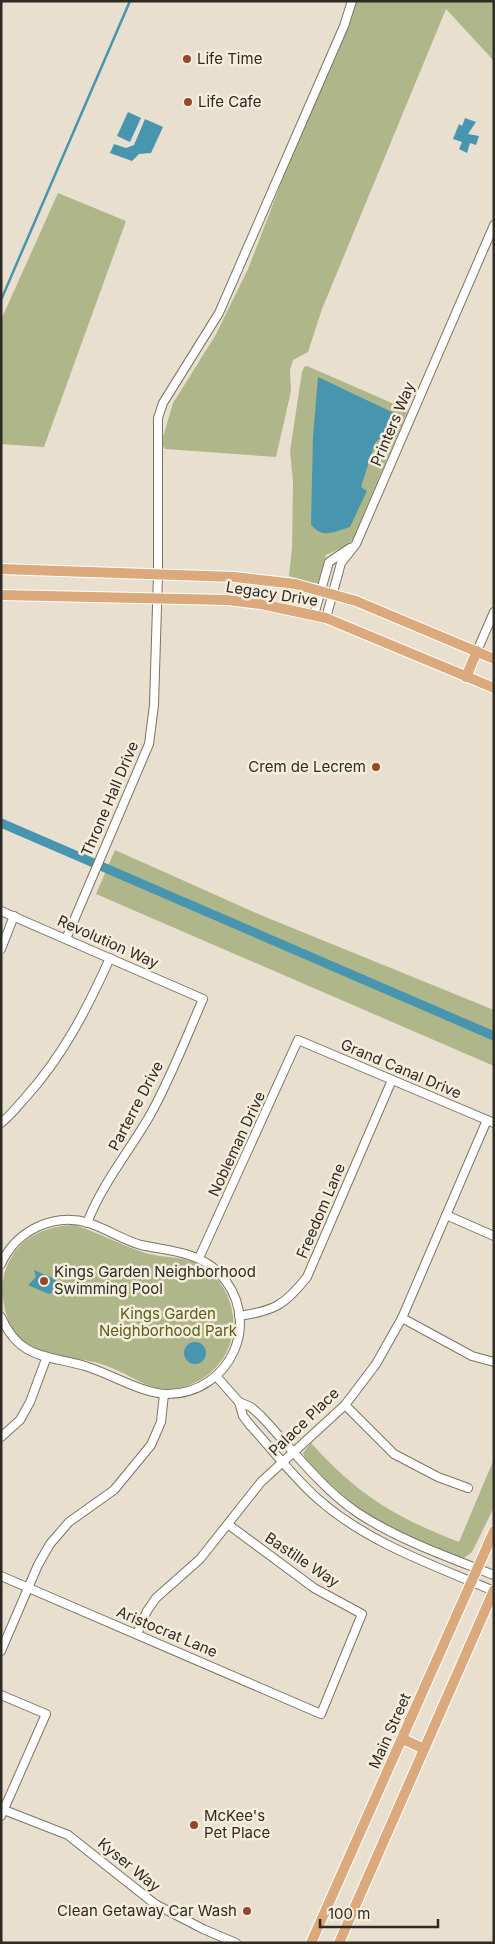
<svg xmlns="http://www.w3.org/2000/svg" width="495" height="1944" viewBox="0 0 495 1944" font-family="Inter,sans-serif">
	<rect width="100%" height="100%" fill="#e9dfcf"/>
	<g fill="#afb68a">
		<polygon points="351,1 494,1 494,61 446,9 322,309 308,352 293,360 290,370 291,391 276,457 165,449 161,444 173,403 215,336 248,269"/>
		<polygon points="58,193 126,221 44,447 1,444 1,320"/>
		<polygon points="307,366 408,410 353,539 348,545 326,555 318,583 309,584 289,576 292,548 293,482 290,451 302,372 304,367"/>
		<polygon points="115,850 263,916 494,1010 494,1066 96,894"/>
		<path d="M75,1225C99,1233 121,1245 145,1253C165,1259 189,1255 206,1269C250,1303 239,1368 187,1386C176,1390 161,1390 150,1386C133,1379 116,1368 98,1363C57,1353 15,1358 4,1305C1,1289 2,1273 11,1258C25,1234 49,1226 75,1225Z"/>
		<path d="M311,1443C357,1494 394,1517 459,1542L494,1459V1507L472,1552L463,1559L453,1556C424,1543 392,1531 366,1513C343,1497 324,1478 305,1458L303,1453Z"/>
	</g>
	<g fill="#4795af">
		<polygon points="128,112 141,118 130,142 117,136"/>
		<polygon points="465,118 476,122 468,134 479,136 476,145 470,143 467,153 459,149 462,142 453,139 459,124 462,126"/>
		<polygon points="145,119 163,127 151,153 139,154 132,161 110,153 114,144 126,148 134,145"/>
		<path d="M318,377L396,414L388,431L375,443L361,487L367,491L350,527C335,531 322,540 311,524L313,436Z"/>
		<polygon points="34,1270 55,1279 58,1285 56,1291 49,1294 28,1285 36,1277"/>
		<circle cx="195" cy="1353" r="11"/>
	</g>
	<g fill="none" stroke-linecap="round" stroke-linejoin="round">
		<polyline stroke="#4795af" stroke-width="2.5" points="1,300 130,1"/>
		<polyline stroke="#4795af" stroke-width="9" points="1,823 494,1036"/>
		<defs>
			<g id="minor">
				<polyline points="314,615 329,562 350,548"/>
				<polyline points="326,618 341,563 356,544 494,225"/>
				<polyline points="477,651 494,612"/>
				<path d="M1,911L203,999C186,1038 170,1080 149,1117C128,1153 102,1184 87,1223"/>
				<polyline points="66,939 149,744 154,705 158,574 158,418 163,403 219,313 344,26 352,1"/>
				<polyline points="1,949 14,916"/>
				<path d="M1,1123C10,1116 17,1107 25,1098C63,1056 87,1009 110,958"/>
				<polyline points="446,1215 494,1236"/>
				<polyline points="199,1258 298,1040 494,1123"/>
				<path d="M1,1264C16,1231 53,1212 89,1223C107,1229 123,1240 141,1245C168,1251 197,1251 218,1272C265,1319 231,1394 167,1394C143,1394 109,1373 85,1366C47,1355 20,1360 1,1317"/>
				<path d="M239,1316C274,1311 285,1305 307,1277L392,1080"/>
				<polyline points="402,1318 472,1356 494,1362"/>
				<path d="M216,1376L239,1402L243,1416L250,1425C272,1449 293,1477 318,1499C368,1543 433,1565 494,1591"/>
				<path d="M239,1402L251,1407L261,1416C292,1449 321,1488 358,1513C399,1540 448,1557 494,1575"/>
				<polyline points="345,1405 394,1454 438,1477 468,1488"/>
				<polyline points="1,1437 20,1420 30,1402 46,1359"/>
				<polyline points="1,1576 321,1714 362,1614 314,1588 229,1525"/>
				<polyline points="137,1634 147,1611 156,1598 200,1559 261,1482 345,1405 376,1364 402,1318 487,1120"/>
				<polyline points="1,1651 38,1565 50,1544 69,1522 114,1490 151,1445 161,1422 164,1394"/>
				<polyline points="1,1695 46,1714 1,1816"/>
				<polyline points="4,1810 68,1835 155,1904 203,1929 236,1943"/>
			</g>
			<g id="major">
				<polyline points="1,569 235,577 295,584 356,601 494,659"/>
				<polyline points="1,595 227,600 261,604 326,618 494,688"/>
				<polyline points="466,677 477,651"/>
				<polyline points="403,1739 424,1749"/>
				<polyline points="311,1943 494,1531"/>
				<polyline points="339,1943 494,1590"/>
			</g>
		</defs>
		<use href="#minor" stroke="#7c7465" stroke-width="10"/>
		<use href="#major" stroke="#fff" stroke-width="12"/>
		<use href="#minor" stroke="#fff" stroke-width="8"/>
		<use href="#major" stroke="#dba97b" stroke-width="10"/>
	</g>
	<g fill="#914928" stroke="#f6eddc" stroke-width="2">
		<circle cx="187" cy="59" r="5"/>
		<circle cx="188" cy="102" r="5"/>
		<circle cx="376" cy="767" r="5"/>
		<circle cx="44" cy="1281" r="5"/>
		<circle cx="194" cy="1825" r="5"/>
		<circle cx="247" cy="1911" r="5"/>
	</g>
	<g text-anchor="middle" stroke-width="5" stroke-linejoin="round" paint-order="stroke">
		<g font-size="15" fill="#2e2a24" stroke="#f6eddc" text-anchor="start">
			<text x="197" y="64">Life Time</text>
			<text x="198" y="107">Life Cafe</text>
			<text x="366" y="772" text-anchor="end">Crem de Lecrem</text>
			<text x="54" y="1277">Kings Garden Neighborhood<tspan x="54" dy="17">Swimming Pool</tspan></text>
			<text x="204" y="1821">McKee's<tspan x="204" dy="17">Pet Place</tspan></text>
			<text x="237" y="1916" text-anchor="end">Clean Getaway Car Wash</text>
		</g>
		<g font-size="15" fill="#2e2a24" stroke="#f6eddc">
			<text transform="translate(393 424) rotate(-67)" y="5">Printers Way</text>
			<text transform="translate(272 594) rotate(9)" y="5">Legacy Drive</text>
			<text transform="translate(110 799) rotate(-67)" y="5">Throne Hall Drive</text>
			<text transform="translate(108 942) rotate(24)" y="5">Revolution Way</text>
			<text transform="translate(401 1069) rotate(23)" y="5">Grand Canal Drive</text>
			<text transform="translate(136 1106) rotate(-62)" y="5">Parterre Drive</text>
			<text transform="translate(237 1144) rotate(-65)" y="5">Nobleman Drive</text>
			<text transform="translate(321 1211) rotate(-67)" y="5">Freedom Lane</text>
			<text transform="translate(304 1422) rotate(-44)" y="5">Palace Place</text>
			<text transform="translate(302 1560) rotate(34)" y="5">Bastille Way</text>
			<text transform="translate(167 1632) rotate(23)" y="5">Aristocrat Lane</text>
			<text transform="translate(390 1731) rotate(-66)" y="5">Main Street</text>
			<text transform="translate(129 1865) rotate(39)" y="5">Kyser Way</text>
		</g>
		<g font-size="15" fill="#575e17" stroke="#f6eddc">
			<text x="168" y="1319">Kings Garden<tspan x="168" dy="17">Neighborhood Park</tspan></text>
		</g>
	</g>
	<rect width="495" height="1944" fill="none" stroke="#2e2a24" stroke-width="5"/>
	<path d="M320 1919v8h118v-8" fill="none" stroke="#2e2a24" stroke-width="2.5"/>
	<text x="328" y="1919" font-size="15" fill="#2e2a24" stroke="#f6eddc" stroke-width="4" paint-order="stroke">100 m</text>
</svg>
